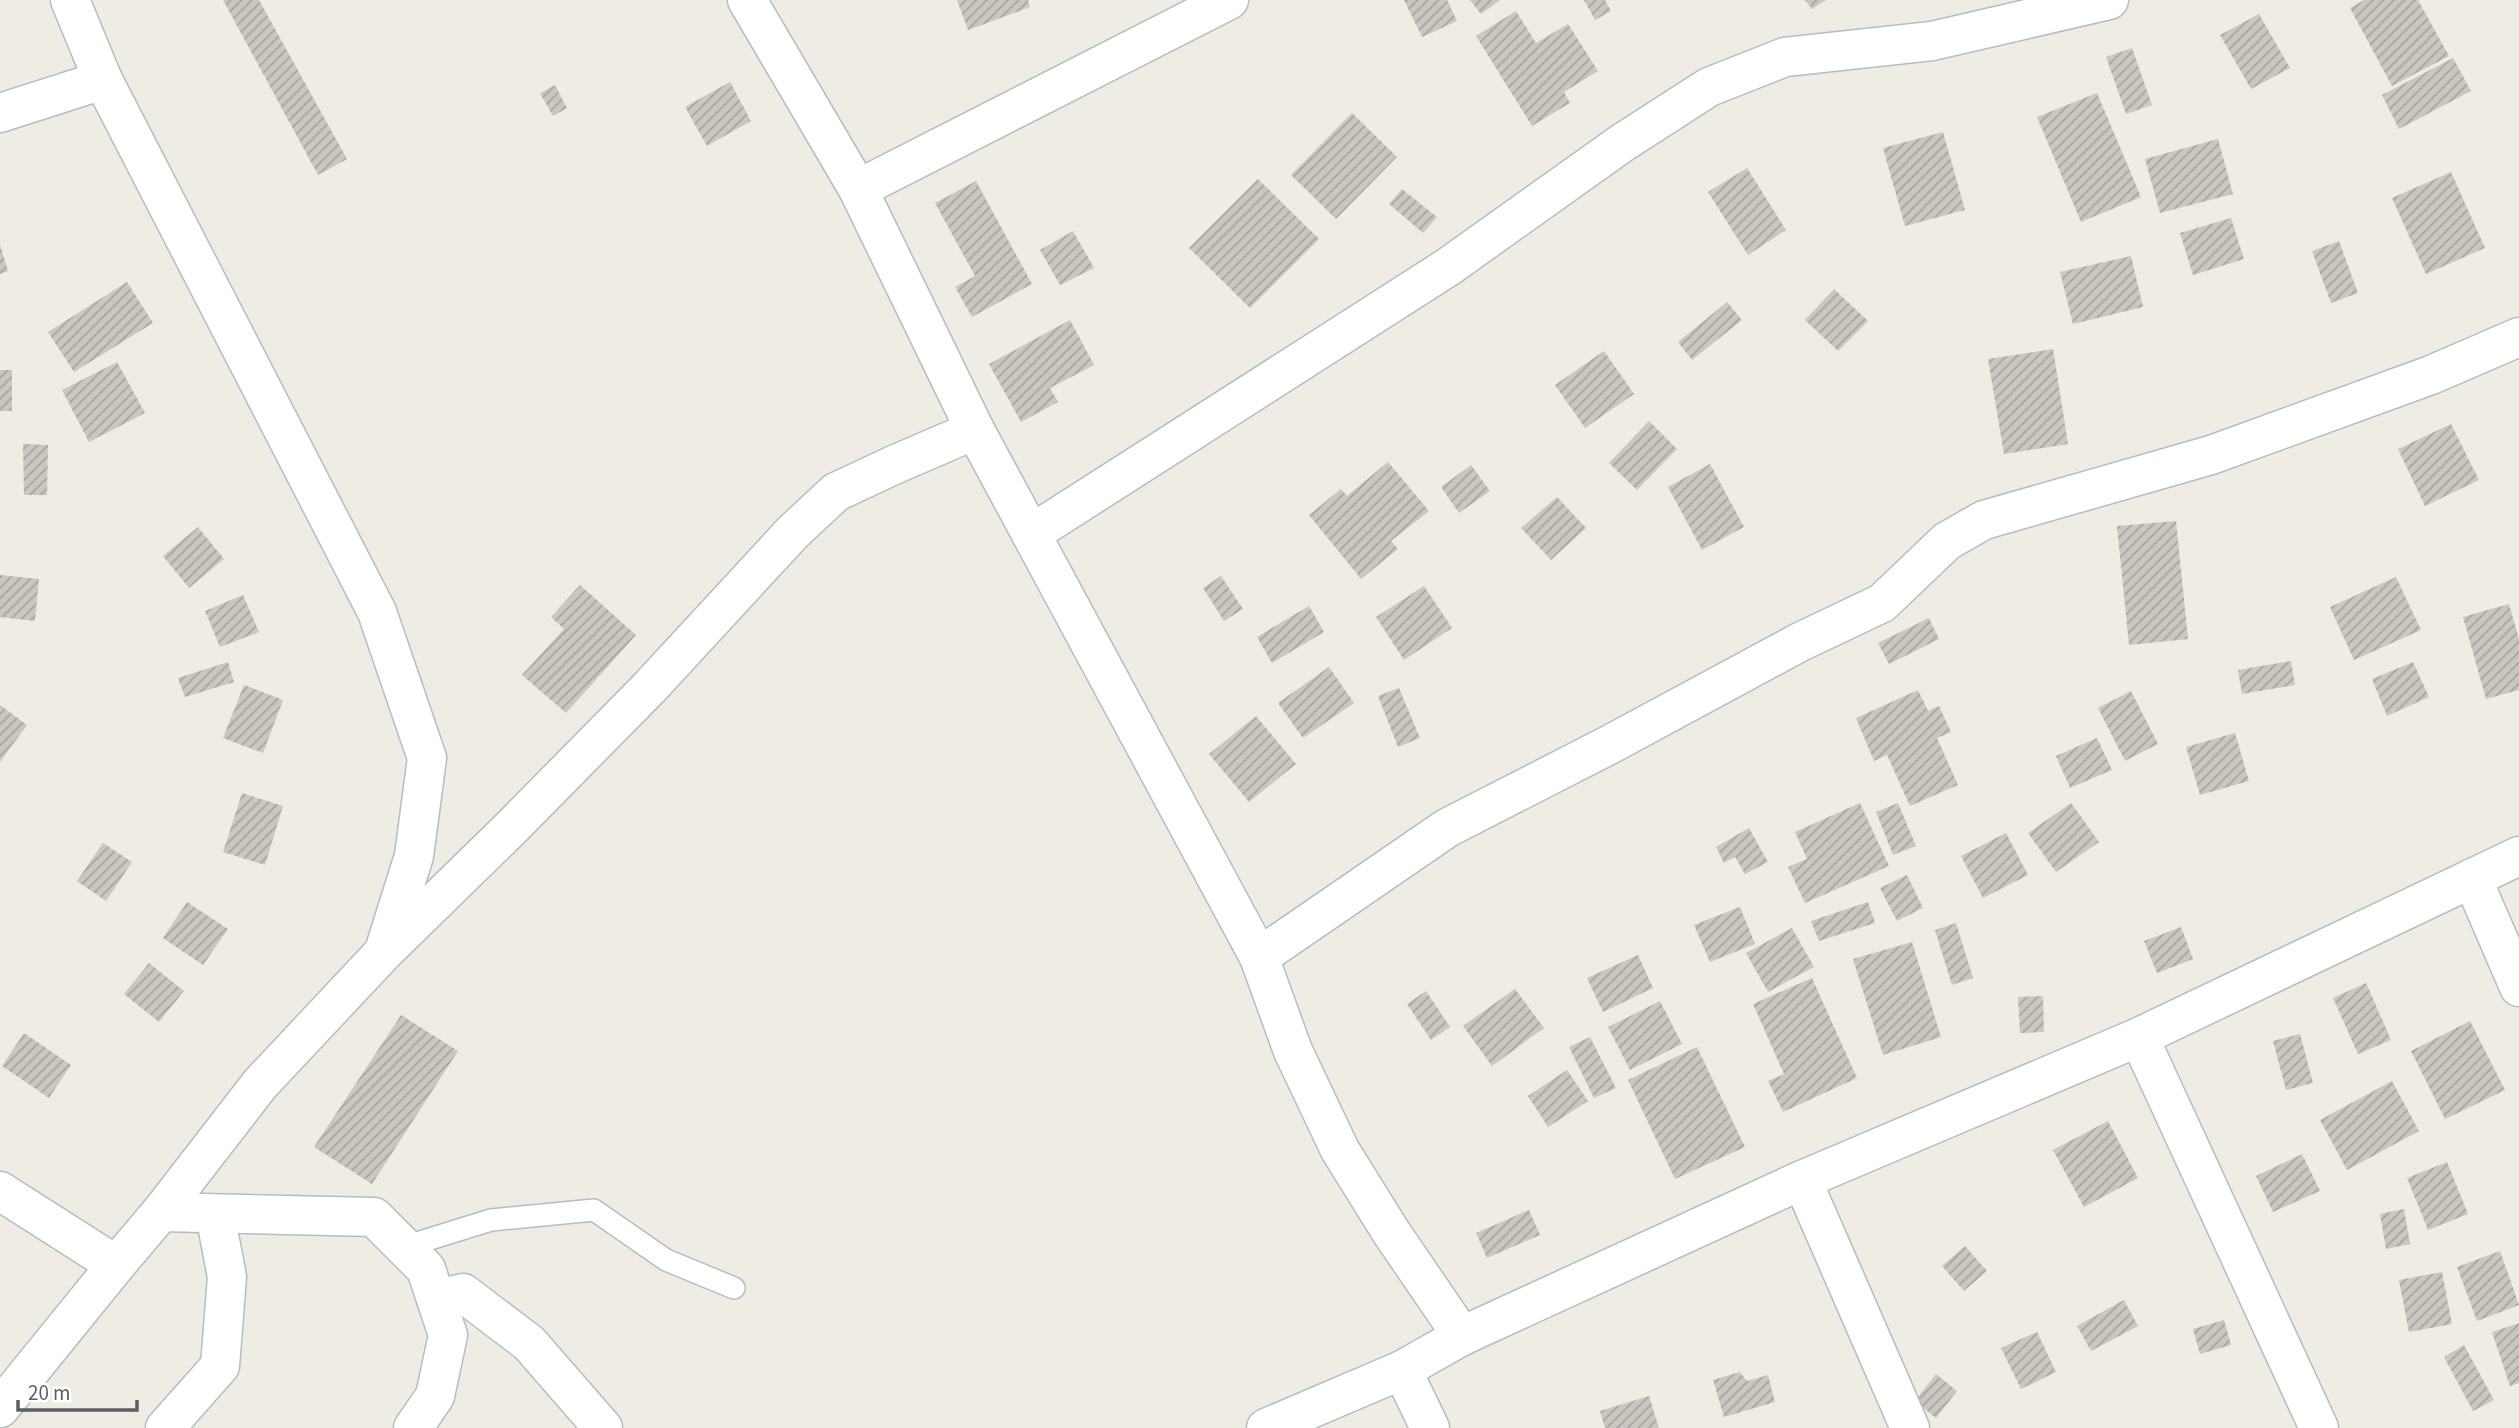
<svg xmlns="http://www.w3.org/2000/svg" width="2519" height="1428" viewBox="0 0 2519 1428" font-family="'Source Sans 3',sans-serif">
	<defs>
		<pattern id="building-hatch" width="6" height="6" patternUnits="userSpaceOnUse" patternTransform="scale(1.75)"><rect width="6" height="6" fill="#cac6c0"/><path d="M-1 1l2-2M0 6l6-6M5 7l2-2" fill="none" stroke="#a7a4a0"/></pattern>
	</defs>
	<rect width="100%" height="100%" fill="#efece3"/>
	<g fill="url(#building-hatch)">
		<polygon points="223,0 259,0 347,159 318,175"/>
		<polygon points="957,0 1028,0 1030,7 968,30"/>
		<polygon points="1404,0 1447,0 1457,21 1422,37"/>
		<polygon points="1470,0 1500,0 1481,14"/>
		<polygon points="1584,0 1605,0 1611,11 1595,20"/>
		<polygon points="1805,0 1826,0 1812,9"/>
		<polygon points="2364,0 2418,0 2449,56 2392,86 2350,8"/>
		<polygon points="1516,11 1536,43 1568,24 1598,71 1564,92 1570,103 1532,126 1476,36"/>
		<polygon points="2259,14 2290,68 2251,89 2220,35"/>
		<polygon points="2132,48 2152,105 2126,114 2106,57"/>
		<polygon points="2453,58 2471,91 2399,129 2382,95"/>
		<polygon points="730,82 751,121 707,146 685,107"/>
		<polygon points="555,85 567,108 553,116 540,93"/>
		<polygon points="2097,93 2141,197 2081,222 2037,117"/>
		<polygon points="1352,113 1397,157 1336,219 1291,175"/>
		<polygon points="1943,132 1965,210 1905,226 1883,148"/>
		<polygon points="2218,139 2233,194 2160,213 2145,159"/>
		<polygon points="1747,168 1786,230 1748,255 1708,192"/>
		<polygon points="2451,172 2485,248 2426,274 2392,198"/>
		<polygon points="1258,179 1319,239 1250,308 1189,248"/>
		<polygon points="976,181 1032,284 972,317 955,287 975,276 935,203"/>
		<polygon points="1402,189 1437,217 1423,233 1389,204"/>
		<polygon points="2231,218 2244,259 2193,275 2180,233"/>
		<polygon points="1073,231 1094,268 1060,285 1040,250"/>
		<polygon points="2339,241 2358,293 2331,303 2312,251"/>
		<polygon points="0,245 8,271 0,274"/>
		<polygon points="2131,256 2143,307 2073,324 2060,272"/>
		<polygon points="127,282 153,323 74,372 48,332"/>
		<polygon points="1834,289 1868,321 1838,351 1805,320"/>
		<polygon points="1727,302 1742,320 1692,360 1678,342"/>
		<polygon points="1070,320 1094,365 1050,388 1058,402 1021,422 989,364"/>
		<polygon points="2053,349 2068,444 2004,454 1988,359"/>
		<polygon points="1604,351 1634,394 1585,428 1555,385"/>
		<polygon points="117,362 145,413 89,442 62,390"/>
		<rect x="0" y="370" width="12" height="41"/>
		<polygon points="1649,421 1677,449 1637,490 1609,463"/>
		<polygon points="2451,424 2479,480 2425,506 2398,449"/>
		<polygon points="23,444 48,445 47,495 24,495"/>
		<polygon points="1388,462 1429,511 1391,541 1398,549 1361,579 1309,515 1341,489 1347,496"/>
		<polygon points="1710,464 1744,527 1702,550 1668,487"/>
		<polygon points="1471,465 1490,491 1459,513 1441,487"/>
		<polygon points="1557,497 1586,528 1551,560 1521,528"/>
		<polygon points="2176,521 2188,639 2129,645 2117,526"/>
		<polygon points="198,527 224,559 189,588 163,556"/>
		<polygon points="0,575 39,579 35,621 0,617"/>
		<polygon points="1221,576 1243,609 1224,621 1203,588"/>
		<polygon points="2396,577 2421,630 2354,660 2330,607"/>
		<polygon points="580,585 636,635 566,713 522,675 564,629 551,617"/>
		<polygon points="1424,586 1452,628 1404,660 1376,617"/>
		<polygon points="243,595 259,632 220,647 205,611"/>
		<polygon points="2509,604 2519,639 2519,690 2486,699 2463,617"/>
		<polygon points="1309,606 1324,632 1272,663 1257,637"/>
		<polygon points="1929,618 1939,639 1889,664 1878,643"/>
		<polygon points="2291,661 2295,685 2242,694 2238,670"/>
		<polygon points="228,662 234,682 185,697 178,678"/>
		<polygon points="2413,662 2429,697 2387,716 2372,679"/>
		<polygon points="1329,667 1354,703 1303,738 1278,703"/>
		<polygon points="244,685 283,700 263,753 223,738"/>
		<polygon points="1399,688 1420,738 1398,747 1378,696"/>
		<polygon points="1918,690 1928,711 1939,706 1951,732 1937,738 1958,785 1910,806 1887,755 1874,761 1856,718"/>
		<polygon points="2131,691 2158,744 2125,761 2098,708"/>
		<polygon points="0,705 27,725 0,762"/>
		<polygon points="1256,716 1296,764 1249,802 1209,754"/>
		<polygon points="2235,733 2249,781 2200,795 2186,747"/>
		<polygon points="2097,738 2112,770 2070,788 2056,756"/>
		<polygon points="242,793 283,806 265,865 223,852"/>
		<polygon points="1860,803 1889,866 1805,903 1788,867 1807,859 1795,832"/>
		<polygon points="1898,803 1916,846 1893,855 1876,812"/>
		<polygon points="2071,803 2099,842 2056,872 2028,833"/>
		<polygon points="1749,828 1768,862 1745,874 1735,857 1724,863 1716,847"/>
		<polygon points="2006,833 2028,875 1983,898 1961,856"/>
		<polygon points="103,843 132,862 106,901 77,881"/>
		<polygon points="1907,875 1923,908 1897,921 1880,888"/>
		<polygon points="187,902 228,929 203,965 163,938"/>
		<polygon points="1868,902 1875,923 1819,941 1811,921"/>
		<polygon points="1740,907 1755,944 1710,962 1694,925"/>
		<polygon points="1956,923 1973,978 1952,985 1935,930"/>
		<polygon points="2181,927 2193,959 2157,973 2144,941"/>
		<polygon points="1792,928 1814,967 1768,992 1746,953"/>
		<polygon points="1912,942 1941,1037 1883,1055 1853,959"/>
		<polygon points="1638,955 1653,988 1603,1012 1587,978"/>
		<polygon points="149,963 184,991 159,1022 124,994"/>
		<polygon points="1812,978 1857,1078 1783,1112 1768,1081 1784,1074 1753,1004"/>
		<polygon points="2366,983 2391,1040 2358,1054 2333,998"/>
		<polygon points="1515,989 1544,1028 1492,1066 1463,1026"/>
		<polygon points="1426,991 1450,1027 1431,1040 1407,1004"/>
		<polygon points="2043,996 2044,1032 2020,1033 2018,997"/>
		<polygon points="1660,1001 1682,1044 1630,1070 1608,1027"/>
		<polygon points="401,1015 458,1051 372,1184 314,1147"/>
		<polygon points="2470,1021 2505,1090 2445,1119 2411,1051"/>
		<polygon points="24,1033 71,1065 49,1098 2,1066"/>
		<polygon points="2300,1034 2313,1083 2286,1090 2273,1041"/>
		<polygon points="1590,1037 1616,1088 1594,1098 1569,1047"/>
		<polygon points="1697,1047 1745,1147 1675,1179 1628,1080"/>
		<polygon points="1567,1070 1588,1101 1548,1127 1528,1096"/>
		<polygon points="2392,1081 2419,1131 2347,1170 2320,1120"/>
		<polygon points="2108,1121 2138,1178 2084,1207 2053,1150"/>
		<polygon points="2302,1154 2320,1191 2273,1212 2256,1176"/>
		<polygon points="2447,1162 2468,1214 2428,1230 2407,1178"/>
		<polygon points="2404,1209 2410,1244 2386,1249 2380,1214"/>
		<polygon points="1529,1210 1540,1235 1487,1258 1476,1233"/>
		<polygon points="1965,1246 1987,1271 1964,1291 1942,1266"/>
		<polygon points="2500,1251 2519,1305 2477,1321 2457,1267"/>
		<polygon points="2442,1272 2452,1324 2409,1332 2399,1280"/>
		<polygon points="2124,1300 2138,1326 2091,1351 2077,1326"/>
		<polygon points="2224,1320 2231,1345 2200,1354 2193,1329"/>
		<polygon points="2519,1323 2519,1383 2510,1386 2492,1332"/>
		<polygon points="2037,1332 2056,1372 2021,1389 2001,1348"/>
		<polygon points="2464,1345 2494,1400 2473,1411 2444,1357"/>
		<polygon points="1740,1372 1747,1381 1768,1375 1775,1402 1724,1417 1713,1380"/>
		<polygon points="1936,1374 1957,1391 1936,1418 1915,1401"/>
		<polygon points="1649,1396 1659,1428 1605,1428 1600,1411"/>
	</g>
	<g fill="none" stroke-linecap="round" stroke-linejoin="round">
		<defs>
			<polyline id="service" points="404,1247 491,1220 594,1210 666,1260 734,1288"/>
			<g id="minor">
				<polyline points="70,0 103,80 377,612 427,758 414,856 385,948"/>
				<polyline points="747,0 858,189 975,430 1259,957 1293,1051 1340,1150 1391,1232 1462,1336"/>
				<polyline points="0,113 103,80"/>
				<polyline points="858,189 1229,0"/>
				<polyline points="1031,534 1448,267 1622,143 1709,87 1785,57 1932,41 2109,0"/>
				<polyline points="2472,878 2519,987"/>
				<polyline points="1259,957 1447,828 1609,745 1800,642 1882,603 1947,541 1984,520 2211,455 2431,375 2519,337"/>
				<polyline points="2139,1037 2319,1428"/>
				<polyline points="1802,1180 1910,1428"/>
				<polyline points="0,1191 116,1265"/>
				<polyline points="161,1212 374,1217 426,1269 448,1335 435,1396 413,1428"/>
				<polyline points="436,1299 463,1293 529,1343 603,1428"/>
				<polyline points="1402,1370 1430,1428"/>
				<polyline points="0,1408 116,1265 161,1212 260,1084 383,953 513,826 649,688 793,532 836,492 896,464 975,430"/>
				<polyline points="165,1428 220,1366 227,1277 215,1214"/>
				<polyline points="1266,1428 1402,1370 1462,1336 1802,1180 2139,1037 2519,856"/>
			</g>
		</defs>
		<use href="#service" stroke="#b8bbc0" stroke-width="24"/>
		<use href="#minor" stroke="#b8bbc0" stroke-width="41"/>
		<use href="#service" stroke="#fff" stroke-width="21"/>
		<use href="#minor" stroke="#fff" stroke-width="38"/>
	</g>
	<path d="M18 1400v10h119v-10" fill="none" stroke="#5b5f65" stroke-width="3.5"/>
	<text x="28" y="1400" font-size="21" fill="#5b5f65" stroke="#ffffff" stroke-width="5" paint-order="stroke">20 m</text>
</svg>
